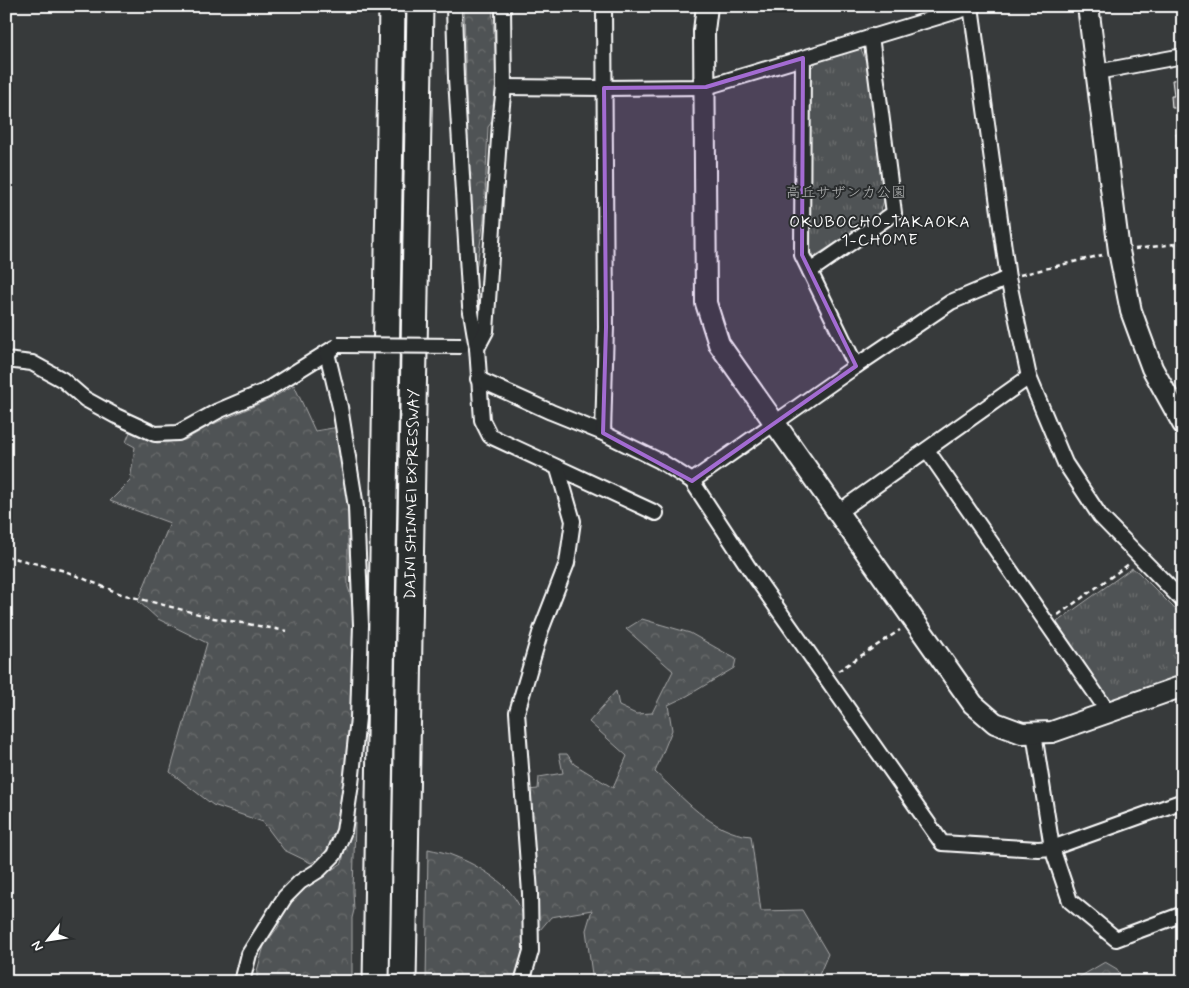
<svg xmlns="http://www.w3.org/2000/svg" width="1189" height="988" viewBox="0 0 1189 988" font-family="Mynerve,'Klee One',sans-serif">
	<defs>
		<pattern id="grass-tufts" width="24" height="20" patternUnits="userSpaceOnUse" patternTransform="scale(1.25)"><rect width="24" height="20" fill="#505354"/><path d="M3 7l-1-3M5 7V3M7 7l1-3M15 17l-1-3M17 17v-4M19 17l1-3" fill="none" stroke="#6a6d6e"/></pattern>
		<pattern id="forest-crowns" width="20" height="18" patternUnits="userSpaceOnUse" patternTransform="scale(1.25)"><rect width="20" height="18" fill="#505354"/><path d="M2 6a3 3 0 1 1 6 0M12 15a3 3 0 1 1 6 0" fill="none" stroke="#6a6d6e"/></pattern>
	</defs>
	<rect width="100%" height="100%" fill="#373a3b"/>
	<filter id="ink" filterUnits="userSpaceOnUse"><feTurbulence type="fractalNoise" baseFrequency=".02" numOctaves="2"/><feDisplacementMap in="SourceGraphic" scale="10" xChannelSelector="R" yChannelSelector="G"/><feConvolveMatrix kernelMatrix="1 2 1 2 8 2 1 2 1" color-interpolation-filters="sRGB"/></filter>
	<g filter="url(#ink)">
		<g fill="url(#grass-tufts)" stroke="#a8a9aa">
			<polygon points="855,48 861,49 868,66 885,197 881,210 872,220 815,256 809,249 809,70 819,60"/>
			<polygon points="1132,568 1138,572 1183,617 1183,677 1114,703 1107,700 1054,624"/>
		</g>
		<g fill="url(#forest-crowns)" stroke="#a8a9aa">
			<path d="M464,6H492C493,30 503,113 488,127L484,220L476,270L468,177Z"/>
			<polygon points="294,385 315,431 339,427 348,474 348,587 356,613 354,700 346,782 337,833 322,857 311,863 284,850 263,822 213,805 170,772 207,643 158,619 138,601 170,523 110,501 130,481 135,447 126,442 130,432 157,443 185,440 209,426 274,397"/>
			<path d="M642,619L690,633L736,659L734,668L687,696L668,705L672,730L655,772C683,797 711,833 751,836L761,911L802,910L828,954L816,982H593L586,930L592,910L551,917L540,930L535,923L528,790L538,789L539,777L563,773L559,754H567L574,764L613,788L627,756L589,722L616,691L619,706L636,714L652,713L673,671L626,629Z"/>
			<polygon points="356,787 353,891 354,910 352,918 352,982 257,982 257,971 264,946 278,927 285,908 309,885 342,863"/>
			<path d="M428,849C436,851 446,852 454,856C478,865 512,885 521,910C529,931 522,960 518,982H426Z"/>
			<polygon points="1105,962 1117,969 1123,982 1071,982"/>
		</g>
		<polygon fill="#636465" stroke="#fff" points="1183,79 1183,160 1181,145 1178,145 1176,134 1179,134 1176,108 1172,108 1171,96 1174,96 1172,80"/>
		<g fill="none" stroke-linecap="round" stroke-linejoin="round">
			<defs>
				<g id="street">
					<polyline points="454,6 456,78 470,306 477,348 482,420 490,436 656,513"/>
					<polyline points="971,6 1008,278 1029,377 1065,463 1100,516 1183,601"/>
					<polyline points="971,7 803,58 802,255 856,366 951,302 1008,278"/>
					<polyline points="1097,72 1183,56"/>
					<polyline points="504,87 604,88 706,87 803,58"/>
					<polyline points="810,271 894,213 871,36"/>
					<polyline points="477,348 486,331 500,123 504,87 503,8"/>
					<polyline points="6,360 32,363 63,380 85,399 116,416 155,434 178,433 218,411 265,391 334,348"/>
					<polyline points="478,379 551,412 603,433 660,461 692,481 749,568 942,843 1038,849 1052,848 1183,801"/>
					<polyline points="603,433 606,327 604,6"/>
					<polyline points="927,450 1109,713"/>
					<polyline points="692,481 856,366"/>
					<polyline points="837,513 1029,377"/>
					<polyline points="1034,733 1052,848 1070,901 1116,939 1183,914"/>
					<polyline points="242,982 249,954 285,897 300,882 319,870 334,855 344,831 351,784 358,718 361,625 356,507 340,407 327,353"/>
					<polyline points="522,982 531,951 530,893 517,712 541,630 567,563 573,521 558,469"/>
				</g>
				<g id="secondary">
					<polyline points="707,6 704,31 706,303 719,344 973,704 995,723 1022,733 1052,732 1183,686"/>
					<polyline points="1088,6 1119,251 1131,311 1152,368 1183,424"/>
				</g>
				<g id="highway">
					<polyline points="376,982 392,6"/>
					<path id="s1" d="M403,982L420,6"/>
				</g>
			</defs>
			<use href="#street" stroke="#fff" stroke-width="18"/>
			<use href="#secondary" stroke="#fff" stroke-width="24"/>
			<use href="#highway" stroke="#fff" stroke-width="29"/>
			<g stroke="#fff" stroke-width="2.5" stroke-dasharray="5 4" stroke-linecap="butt">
				<polyline points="1135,249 1183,243"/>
				<polyline points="1020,275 1102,255"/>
				<polyline points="6,556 65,571 121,594 214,618 287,631"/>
				<polyline points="1058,615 1129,564"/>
				<polyline points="838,671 900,630"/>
			</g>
			<use href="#street" stroke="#2a2d2e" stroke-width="14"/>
			<use href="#secondary" stroke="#2a2d2e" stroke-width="20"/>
			<use href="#highway" stroke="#2a2d2e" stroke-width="25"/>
			<defs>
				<polyline id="street-bridge" points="338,345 461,346"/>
			</defs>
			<use href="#street-bridge" stroke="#fff" stroke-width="18" stroke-linecap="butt"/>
			<use href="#street-bridge" stroke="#2a2d2e" stroke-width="14"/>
		</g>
	</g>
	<path fill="#a36bd2" fill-opacity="0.2" stroke="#a36bd2" stroke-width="4" stroke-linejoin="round" d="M803,58L802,255L856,366L692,481L603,433L606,327L604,88L706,87Z"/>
	<g text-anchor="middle" stroke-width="4" stroke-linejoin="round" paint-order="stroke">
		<g font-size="15" fill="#b0b2b2" stroke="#2a2d2e">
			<text x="846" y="197">高丘サザンカ公園</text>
		</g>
		<g font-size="15" fill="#fff" stroke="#2a2d2e">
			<text dy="5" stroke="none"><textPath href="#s1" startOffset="488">DAINI SHINMEI EXPRESSWAY</textPath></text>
		</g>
		<g font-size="16" letter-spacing="1" fill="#fff" stroke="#2a2d2e">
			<text x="880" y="227">OKUBOCHO-TAKAOKA<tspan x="880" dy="18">1-CHOME</tspan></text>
		</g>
	</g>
	<rect width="1189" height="988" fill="none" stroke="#2a2d2e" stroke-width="25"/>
	<rect x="12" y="12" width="1164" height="963" fill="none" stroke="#fff" stroke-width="2" filter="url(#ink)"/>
	<g transform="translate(48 940) rotate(240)" stroke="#2a2d2e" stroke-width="4" paint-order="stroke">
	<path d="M0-4L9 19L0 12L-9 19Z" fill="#ffffff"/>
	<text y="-8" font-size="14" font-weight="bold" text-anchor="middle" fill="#ffffff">N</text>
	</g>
</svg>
